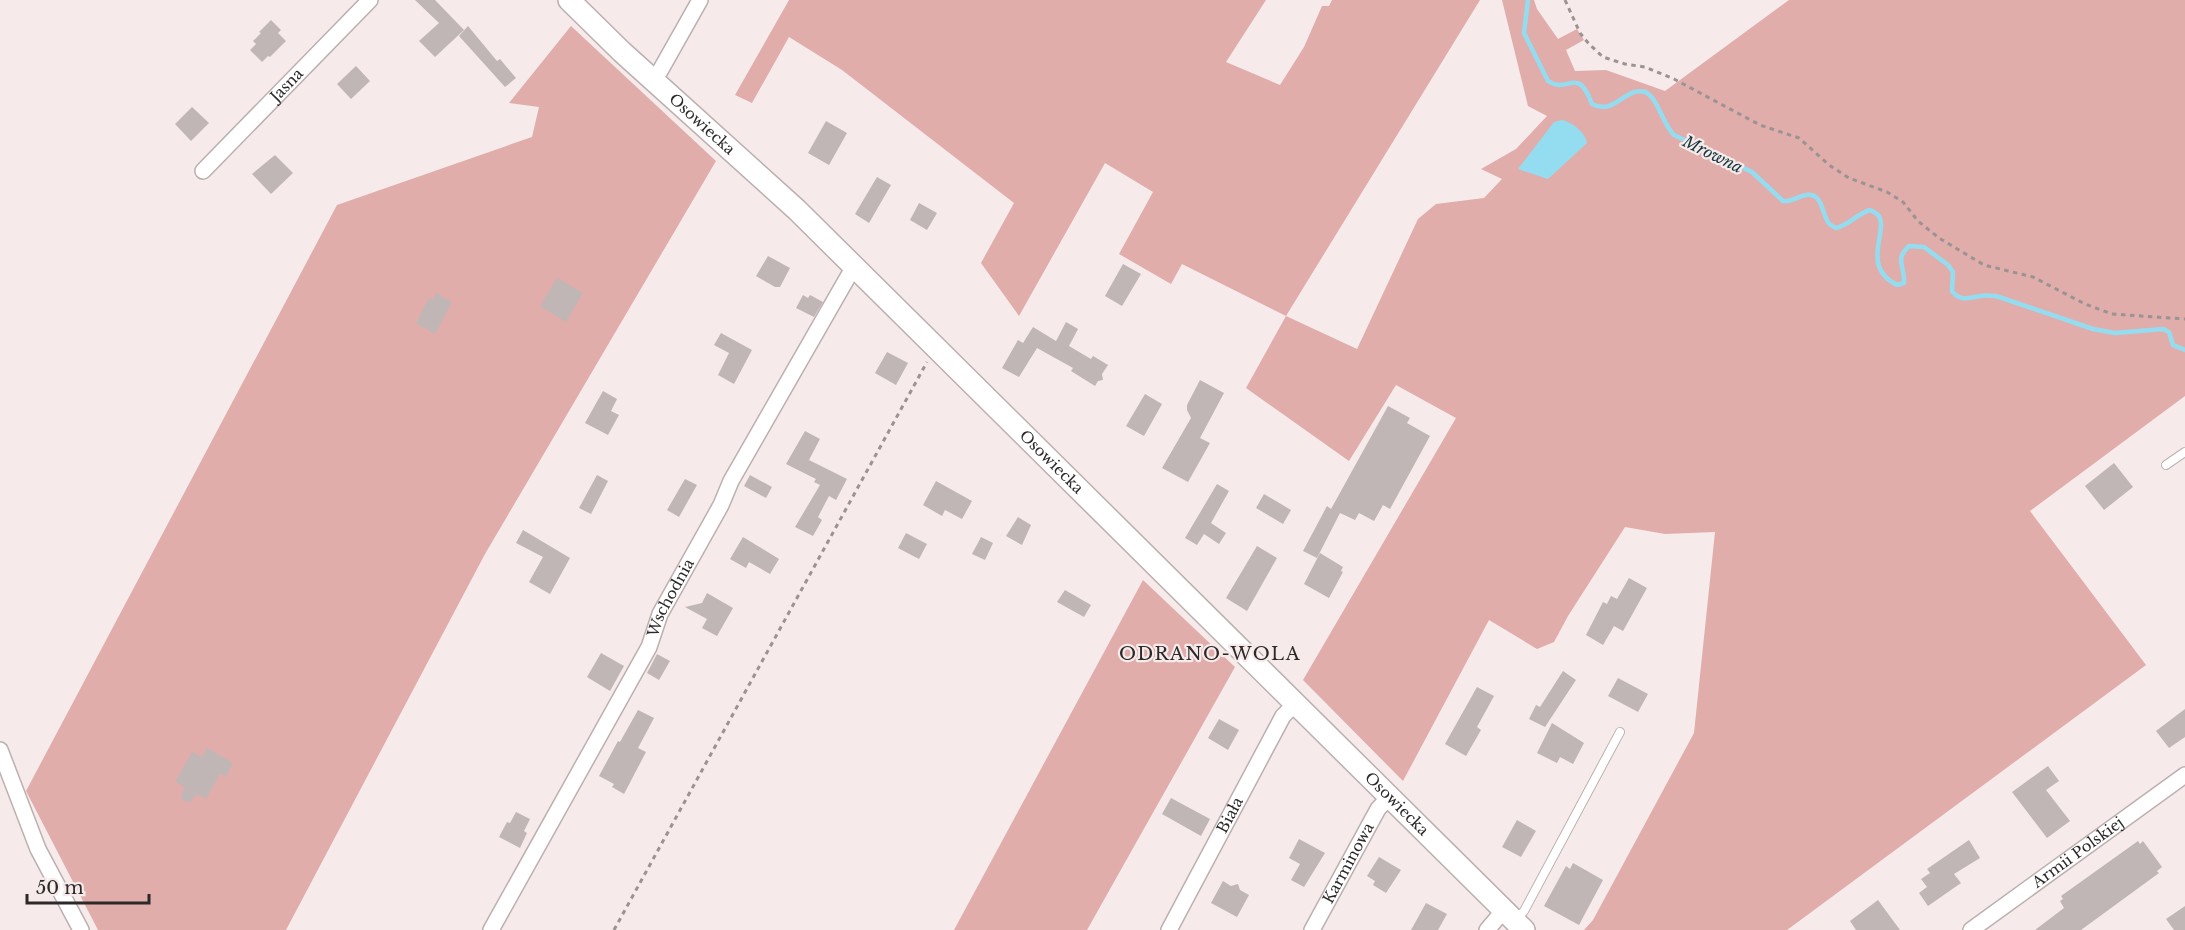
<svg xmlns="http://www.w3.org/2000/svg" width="2185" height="930" viewBox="0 0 2185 930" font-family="'Libre Baskerville',serif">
	<rect width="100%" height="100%" fill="#f6ebea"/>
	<g fill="#e0adab">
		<polygon points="789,0 1266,0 1226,62 1280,85 1304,47 1322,6 1329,6 1332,0 1480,0 1286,316 1357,349 1418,219 1436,204 1484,198 1502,179 1481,169 1516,149 1547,116 1528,106 1502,0 1534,0 1537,9 1558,39 1577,29 1584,40 1566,50 1575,71 1606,70 1665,91 1789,0 2185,0 2185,396 2030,511 2146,665 1787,930 1584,930 1593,920 1694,733 1715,532 1665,534 1625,527 1568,616 1554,642 1537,649 1489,620 1403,781 1303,680 1456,418 1396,385 1349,461 1246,388 1286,316 1182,264 1171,284 1119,254 1153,192 1105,163 1019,316 981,263 1014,203 842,70 789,37 752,103 735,95"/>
		<polygon points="571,26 716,161 485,554 286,930 98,930 26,791 337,205 532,137 539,107 509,103"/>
		<polygon points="1143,580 1235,667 1087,930 954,930"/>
	</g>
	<path fill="#94ddf1" d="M1562,120C1572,122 1585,132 1587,143L1548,179L1518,169L1554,122Z"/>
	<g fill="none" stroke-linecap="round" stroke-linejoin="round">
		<path stroke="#94ddf1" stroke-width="4.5" d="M1528,0L1524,33L1548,81C1569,95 1577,64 1592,104C1615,116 1625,86 1645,92C1657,96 1663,125 1674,135L1752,172L1783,201C1793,202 1798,196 1806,195C1822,192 1822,213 1828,222C1829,224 1834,227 1836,228C1849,225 1857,214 1870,210C1871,210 1877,214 1878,215C1890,230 1859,266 1897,285L1904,283C1905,265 1894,260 1909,246L1924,247L1948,265L1953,272L1952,291C1961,302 1968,298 1980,296C1985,295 1991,296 1996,296L2093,329L2115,333L2163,329L2169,332L2173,345L2185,350"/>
	</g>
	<g fill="#c1b6b6">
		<polygon points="415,0 435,0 464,30 435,57 419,41 439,23"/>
		<polygon points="271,20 281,30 278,33 286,41 270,57 268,56 262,62 250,50 256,44 253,41 261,33 259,32"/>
		<polygon points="468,26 497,61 500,59 516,78 505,87 459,36"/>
		<polygon points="356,66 370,81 351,99 337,84"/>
		<polygon points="192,107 209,123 191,141 175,124"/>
		<polygon points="826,121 847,133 829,165 808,153"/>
		<polygon points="275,155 293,173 271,194 252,174"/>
		<polygon points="877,177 891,185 869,223 855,214"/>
		<polygon points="919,203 937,213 927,230 910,220"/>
		<polygon points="768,256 790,268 780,287 775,287 756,276"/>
		<polygon points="1123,264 1141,274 1122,306 1105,296"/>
		<polygon points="557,278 583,293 566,322 540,306"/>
		<polygon points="436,293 452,302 435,334 416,323 429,298 433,300"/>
		<polygon points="803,295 808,298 810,295 823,302 814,317 796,308"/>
		<polygon points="1066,322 1078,329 1069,346 1091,359 1093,356 1108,365 1102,374 1103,380 1098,381 1095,386 1071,371 1073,368 1037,348 1019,377 1002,368 1018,340 1023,343 1033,327 1056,341"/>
		<polygon points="721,333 752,350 734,384 718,375 729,353 714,345"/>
		<polygon points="887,352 908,363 896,385 875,373"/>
		<polygon points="1200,380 1224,393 1200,438 1210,443 1188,482 1162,468 1191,418 1187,410 1187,405"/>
		<polygon points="603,391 617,399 611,411 619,415 608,435 585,423"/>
		<polygon points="1145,394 1162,404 1144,436 1126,426"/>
		<polygon points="1388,406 1410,418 1407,423 1430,436 1390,509 1383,505 1374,521 1359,513 1355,520 1340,513 1317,558 1303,551 1327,506 1331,509"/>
		<polygon points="805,431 820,439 809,460 847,479 836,500 829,496 818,517 822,520 813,536 795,527 820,485 814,482 816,479 786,464"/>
		<polygon points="2114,463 2133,487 2104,510 2085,486"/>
		<polygon points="597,475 608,481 591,514 579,508"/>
		<polygon points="750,475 772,487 766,498 744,486"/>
		<polygon points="685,479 697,485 679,517 667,510"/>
		<polygon points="936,481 972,501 962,519 945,510 942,516 923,505"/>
		<polygon points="1217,484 1229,491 1211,523 1226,533 1219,544 1204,534 1197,545 1185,538"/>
		<polygon points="1264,494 1291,510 1283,524 1256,508"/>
		<polygon points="1018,517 1031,525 1022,545 1006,536"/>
		<polygon points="523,530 570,558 550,594 529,582 543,557 516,543"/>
		<polygon points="906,533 927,544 919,559 898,548"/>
		<polygon points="743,537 779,559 770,574 749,562 746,568 730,559"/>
		<polygon points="981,537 993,543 985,560 972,554"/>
		<polygon points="1257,546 1277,558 1247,611 1226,598"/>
		<polygon points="1320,553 1343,567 1341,571 1343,572 1329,598 1304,584"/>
		<polygon points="1629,578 1647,588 1623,631 1614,626 1603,645 1586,635 1603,602 1607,604 1611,596 1617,599"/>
		<polygon points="1065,590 1091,605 1084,617 1057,602"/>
		<polygon points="707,593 733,608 717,636 702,628 707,619 685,607 702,603"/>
		<polygon points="601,653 624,666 610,691 587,677"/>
		<polygon points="657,654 670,661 659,680 647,673"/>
		<polygon points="1563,671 1576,680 1545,727 1529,719 1536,705 1540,707"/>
		<polygon points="1618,678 1648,694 1638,712 1608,696"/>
		<polygon points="1477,687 1494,696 1477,727 1481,730 1466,756 1445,744"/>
		<polygon points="2185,709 2185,737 2169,748 2156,731"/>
		<polygon points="638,710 654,718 638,748 646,752 624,794 612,787 614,784 599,776 618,741 620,742"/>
		<polygon points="1219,719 1239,730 1228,750 1208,738"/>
		<polygon points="1552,723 1584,743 1573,764 1560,757 1557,763 1537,753"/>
		<polygon points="207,748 233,763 226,777 220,774 206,799 196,794 192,801 187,802 182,800 181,795 185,787 175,782 192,752 202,757"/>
		<polygon points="2048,766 2059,781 2046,790 2070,821 2047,838 2012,792"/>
		<polygon points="1171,798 1210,819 1201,836 1162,814"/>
		<polygon points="516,812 530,819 524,831 527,833 520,848 499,837 507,822 510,823"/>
		<polygon points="1517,820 1536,831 1521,857 1502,847"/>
		<polygon points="1299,839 1325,853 1304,887 1291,880 1300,864 1289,858"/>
		<polygon points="1969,840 1980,858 1954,874 1961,883 1928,906 1919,893 1927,887 1921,879 1930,873 1927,869"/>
		<polygon points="2138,841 2140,844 2143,841 2162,867 2157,871 2159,873 2081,930 2035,930 2064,908 2060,901 2063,899 2061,896"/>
		<polygon points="1379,857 1401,870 1386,893 1373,885 1375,881 1367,876"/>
		<polygon points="1573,863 1603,880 1579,925 1544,906 1566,866 1570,869"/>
		<polygon points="1223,881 1231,886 1238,884 1240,890 1249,895 1237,917 1211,903"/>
		<polygon points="1878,900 1900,930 1856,930 1850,921"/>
		<polygon points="1426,903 1447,914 1438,930 1411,930"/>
		<polygon points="2185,906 2185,930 2174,930 2166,919"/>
	</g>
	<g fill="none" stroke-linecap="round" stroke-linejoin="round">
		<defs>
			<g id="lane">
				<polyline points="2166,465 2185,452"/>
				<polyline points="1517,919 1524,911 1620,732"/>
			</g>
			<g id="street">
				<polyline points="653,79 660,71 700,0"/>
				<path id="s1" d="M203,171L370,0"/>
				<polyline points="0,750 38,849 81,930"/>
				<path id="s2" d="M491,930L649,647L660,614L721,505L731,481L849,275L856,268"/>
				<path id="s3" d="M1169,930L1283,716L1295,704"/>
				<path id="s4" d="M1312,930L1378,809L1389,797"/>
				<polyline points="1487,930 1504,910"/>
				<path id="s5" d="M1971,930L2185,775"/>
			</g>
			<g id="secondary">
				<path id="s6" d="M569,0L622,52L797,210L1524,930"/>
			</g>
		</defs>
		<use href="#lane" stroke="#bbb0af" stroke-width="10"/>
		<use href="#street" stroke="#bbb0af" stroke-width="18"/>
		<use href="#secondary" stroke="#bbb0af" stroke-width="24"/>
		<g stroke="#9b9393" stroke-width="3" stroke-dasharray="4.5 4.5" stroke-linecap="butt">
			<polyline points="1565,0 1580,33 1589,44 1603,57 1625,64 1645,67 1674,79 1760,125 1799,138 1829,165 1849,178 1887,192 1903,202 1918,221 1939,238 1984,265 2033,277 2085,304 2112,314 2185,319"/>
			<polyline points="614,930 927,362"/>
		</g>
		<use href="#lane" stroke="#fff" stroke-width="8"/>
		<use href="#street" stroke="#fff" stroke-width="15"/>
		<use href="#secondary" stroke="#fff" stroke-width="21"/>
	</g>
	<g text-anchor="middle" stroke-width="4.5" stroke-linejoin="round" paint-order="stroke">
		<g font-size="15" fill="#2d2929" stroke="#f6ebea">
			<text dy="5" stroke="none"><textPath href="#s1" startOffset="120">Jasna</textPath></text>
			<text dy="5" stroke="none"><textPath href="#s6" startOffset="182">Osowiecka</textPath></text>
			<text dy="5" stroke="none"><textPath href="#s6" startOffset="668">Osowiecka</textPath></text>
			<text dy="5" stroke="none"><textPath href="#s2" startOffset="378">Wschodnia</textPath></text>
			<text dy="5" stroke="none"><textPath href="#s6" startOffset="1154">Osowiecka</textPath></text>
			<text dy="5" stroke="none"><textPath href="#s3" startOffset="130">Biała</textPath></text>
			<text dy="5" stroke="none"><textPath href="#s5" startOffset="132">Armii Polskiej</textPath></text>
			<text dy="5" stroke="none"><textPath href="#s4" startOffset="76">Karminowa</textPath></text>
		</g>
		<g font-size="16" font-style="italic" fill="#13363f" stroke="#f6ebea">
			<text transform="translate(1713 154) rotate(26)" y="6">Mrowna</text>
		</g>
		<g font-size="18" letter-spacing="1.5" fill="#2d2929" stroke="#f6ebea">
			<text x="1210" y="660">ODRANO-WOLA</text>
		</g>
	</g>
	<path d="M27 894v9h122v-9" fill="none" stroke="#2d2929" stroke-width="3"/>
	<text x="36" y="894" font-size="18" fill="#2d2929" stroke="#f6ebea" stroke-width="4.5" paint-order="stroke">50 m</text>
</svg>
